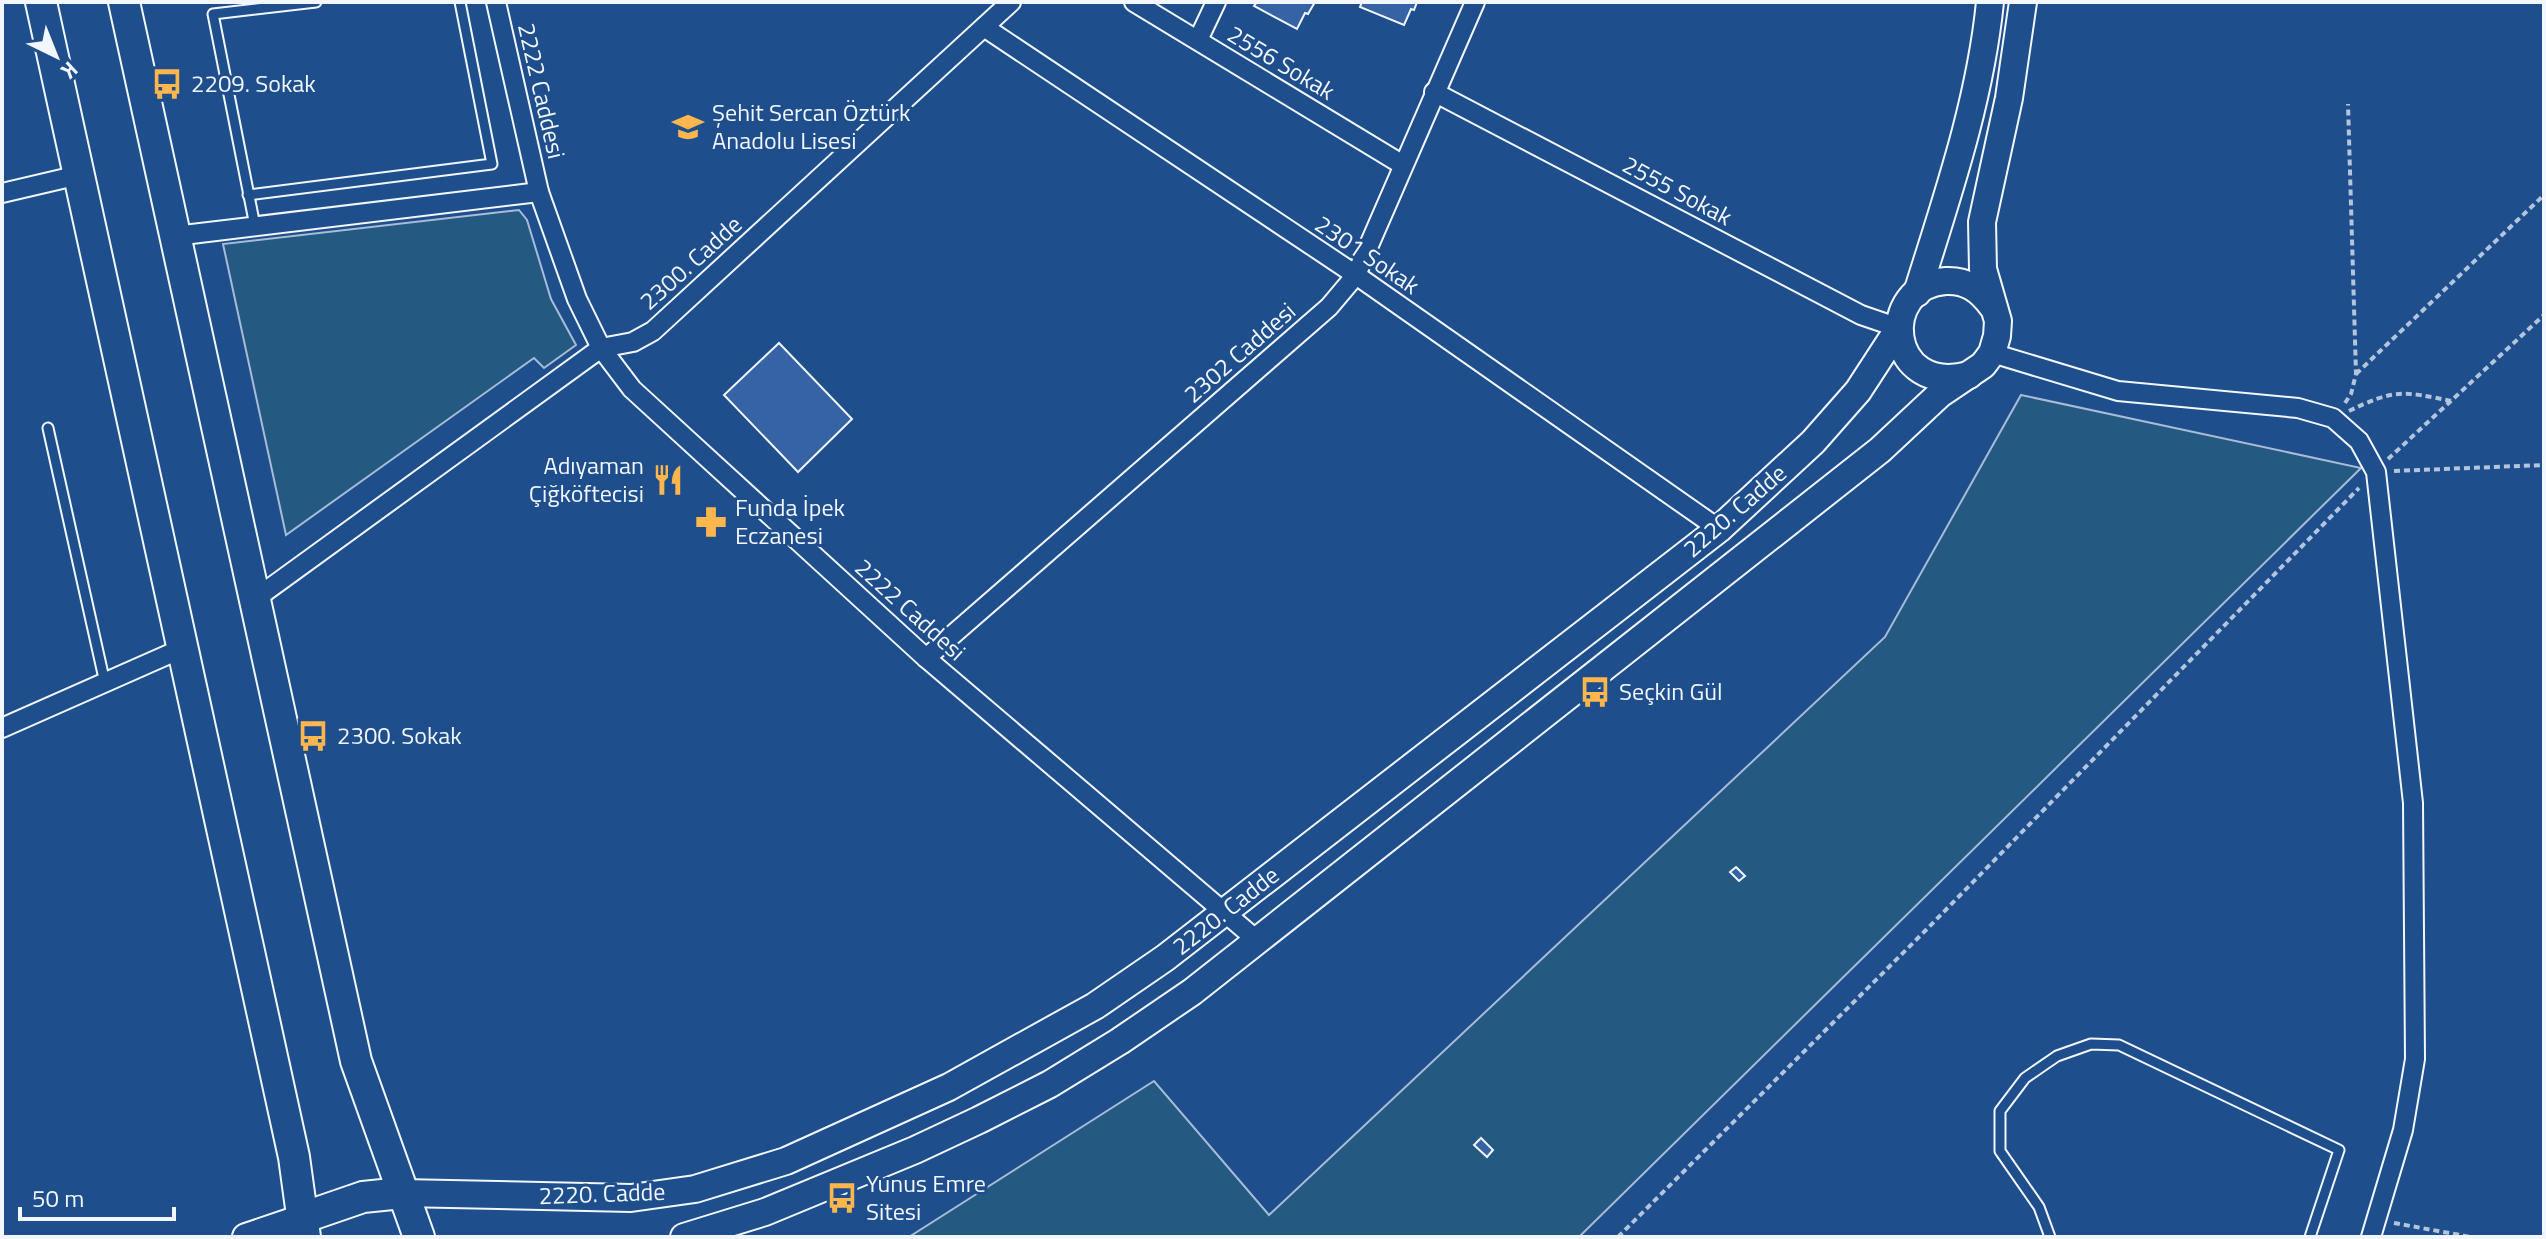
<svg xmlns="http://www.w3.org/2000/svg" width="2546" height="1239" viewBox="0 0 2546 1239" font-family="'Titillium Web',sans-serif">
	<rect width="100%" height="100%" fill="#1f4e8c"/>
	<g fill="#245a82" stroke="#a8bbd7" stroke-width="2">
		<polygon points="519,210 527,220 551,299 576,345 544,368 534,358 286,535 223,244"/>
		<polygon points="2021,395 2361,468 1579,1237 909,1237 1154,1081 1269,1215 1885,637"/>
	</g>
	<g fill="#3563a3" stroke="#f2f6ff" stroke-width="2">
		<polygon points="1257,2 1315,2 1308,14 1305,13 1297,29 1254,6"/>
		<polygon points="1362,2 1417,2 1414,10 1411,9 1404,25 1360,7"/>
		<polygon points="779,343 852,419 798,472 724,395"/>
		<polygon points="1736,867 1745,876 1739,881 1730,872"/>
		<polygon points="1481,1138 1493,1150 1487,1157 1474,1145"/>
	</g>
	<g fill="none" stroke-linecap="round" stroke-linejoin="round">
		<defs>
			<g id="lane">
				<polyline points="248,195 492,164 460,2"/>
				<polyline points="255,226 213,14 316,2"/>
				<polyline points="48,428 105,683"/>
				<polyline points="2050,1237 2039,1207 2000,1151 2000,1111 2025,1078 2057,1056 2091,1044 2119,1045 2339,1150 2310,1237"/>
			</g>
			<g id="street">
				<polyline points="496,2 539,192 577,299 601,348 632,389 926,658 1258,941"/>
				<polyline points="1134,2 1403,165"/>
				<polyline points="984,27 1356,275 1719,529"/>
				<polyline points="1198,40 1216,2"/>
				<polyline points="1434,92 1861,315 1899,328"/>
				<polyline points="2,193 79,175"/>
				<polyline points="175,236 539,192"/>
				<polyline points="1992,353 2118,391 2298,408 2333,418 2359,441 2376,472 2413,803 2415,1059 2403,1130 2371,1237"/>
				<polyline points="255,599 601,348 633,342 653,331 1011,2"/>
				<polyline points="926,658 1329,307 1356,275 1475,2"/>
				<polyline points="2,728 183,648"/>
			</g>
			<g id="secondary">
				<path d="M1917,293C1947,197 1980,102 1990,2"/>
				<path d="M1969,375C1886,397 1877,285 1946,281C1967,280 1980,290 1992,306"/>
				<polyline points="402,1193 631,1198 695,1189 786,1161 949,1087 1095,1006 1165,958 1719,529 1813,442 1858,391 1899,328"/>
				<polyline points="246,1237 302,1218"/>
				<polyline points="684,1237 765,1212 915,1150 979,1120 1050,1084 1120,1041 1192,992 1880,450 1940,394 1983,365 1992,353 1997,336 1998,321 1983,269 1982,222 2009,98 2023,2"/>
			</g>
			<g id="primary">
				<polyline points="41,2 294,1157 305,1237"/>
				<polyline points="124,2 356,1061 419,1237"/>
				<polyline points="302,1218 363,1197 402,1193"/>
			</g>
		</defs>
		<use href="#lane" stroke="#f2f6ff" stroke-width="13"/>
		<use href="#street" stroke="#f2f6ff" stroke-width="22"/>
		<use href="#secondary" stroke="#f2f6ff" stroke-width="30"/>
		<use href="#primary" stroke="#f2f6ff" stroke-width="34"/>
		<g stroke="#b3c4dc" stroke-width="4" stroke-dasharray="6 4" stroke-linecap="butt">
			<polyline points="2356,374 2544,195"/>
			<polyline points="2345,403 2351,394 2356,374 2348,104"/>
			<path d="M2349,411C2394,389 2403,391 2451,401"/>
			<polyline points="2388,459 2544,315"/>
			<polyline points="2394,471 2544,465"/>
			<polyline points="2394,1223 2471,1237"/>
			<polyline points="1618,1237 1926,930 2359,488"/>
			<polyline points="2543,1237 2544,1237"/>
		</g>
		<use href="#lane" stroke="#1f4e8c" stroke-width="9"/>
		<use href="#street" stroke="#1f4e8c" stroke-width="18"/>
		<use href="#secondary" stroke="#1f4e8c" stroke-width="26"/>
		<use href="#primary" stroke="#1f4e8c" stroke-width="30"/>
	</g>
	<defs>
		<symbol id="bus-bare" viewBox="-9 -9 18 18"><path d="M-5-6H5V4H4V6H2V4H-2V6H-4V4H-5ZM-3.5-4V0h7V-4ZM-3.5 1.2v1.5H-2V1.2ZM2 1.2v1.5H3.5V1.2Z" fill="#ffb74d" stroke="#1f4e8c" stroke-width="2.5" paint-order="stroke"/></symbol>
		<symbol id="school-bare" viewBox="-9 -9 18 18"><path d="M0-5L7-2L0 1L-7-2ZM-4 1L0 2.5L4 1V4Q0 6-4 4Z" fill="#ffb74d" stroke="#1f4e8c" stroke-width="2.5" paint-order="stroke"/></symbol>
		<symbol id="restaurant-bare" viewBox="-9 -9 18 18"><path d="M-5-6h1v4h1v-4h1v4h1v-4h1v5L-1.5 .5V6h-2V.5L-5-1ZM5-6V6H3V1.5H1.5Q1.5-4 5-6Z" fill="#ffb74d" stroke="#1f4e8c" stroke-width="2.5" paint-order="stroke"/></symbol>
		<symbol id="pharmacy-bare" viewBox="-9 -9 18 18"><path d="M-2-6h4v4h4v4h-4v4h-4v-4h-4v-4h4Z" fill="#ffb74d" stroke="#1f4e8c" stroke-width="2.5" paint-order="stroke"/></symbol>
	</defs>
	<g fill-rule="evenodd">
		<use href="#bus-bare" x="145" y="62" width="44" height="44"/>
		<use href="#school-bare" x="666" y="105" width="44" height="44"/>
		<use href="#restaurant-bare" x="646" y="458" width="44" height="44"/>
		<use href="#pharmacy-bare" x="689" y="500" width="44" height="44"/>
		<use href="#bus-bare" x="1573" y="670" width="44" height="44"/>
		<use href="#bus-bare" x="291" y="714" width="44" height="44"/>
		<use href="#bus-bare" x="820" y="1176" width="44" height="44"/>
	</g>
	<g text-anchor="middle" stroke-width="6" stroke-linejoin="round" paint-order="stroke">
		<g font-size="24" fill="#f2f6ff" stroke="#1f4e8c">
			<text transform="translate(1281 63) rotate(31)" y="8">2556 Sokak</text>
			<text transform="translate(541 91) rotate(77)" y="8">2222 Caddesi</text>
			<text transform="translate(1677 191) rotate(28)" y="8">2555 Sokak</text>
			<text transform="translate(1367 255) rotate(34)" y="8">2301 Sokak</text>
			<text transform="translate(691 263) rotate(-42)" y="8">2300. Cadde</text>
			<text transform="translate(1240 353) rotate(-41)" y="8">2302 Caddesi</text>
			<text transform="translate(1735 511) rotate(-41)" y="8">2220. Cadde</text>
			<text transform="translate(910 610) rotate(42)" y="8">2222 Caddesi</text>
			<text transform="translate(1226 911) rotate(-38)" y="8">2220. Cadde</text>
			<text transform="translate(602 1194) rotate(-2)" y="8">2220. Cadde</text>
		</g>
		<g font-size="24" fill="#f2f6ff" stroke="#1f4e8c" text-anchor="start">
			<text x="191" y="92">2209. Sokak</text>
			<text x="712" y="121">Şehit Sercan Öztürk<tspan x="712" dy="28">Anadolu Lisesi</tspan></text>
			<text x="644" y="474" text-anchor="end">Adıyaman<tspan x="644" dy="28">Çiğköftecisi</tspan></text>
			<text x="735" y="516">Funda İpek<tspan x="735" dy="28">Eczanesi</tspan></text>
			<text x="1619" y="700">Seçkin Gül</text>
			<text x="337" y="744">2300. Sokak</text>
			<text x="866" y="1192">Yunus Emre<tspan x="866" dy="28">Sitesi</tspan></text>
		</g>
	</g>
	<rect width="2546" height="1239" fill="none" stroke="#f2f6ff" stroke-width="8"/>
	<g transform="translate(56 56) rotate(137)" stroke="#1f4e8c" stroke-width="6" paint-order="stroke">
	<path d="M0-6L14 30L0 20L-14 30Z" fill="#f2f6ff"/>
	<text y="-12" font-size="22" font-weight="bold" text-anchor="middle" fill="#f2f6ff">K</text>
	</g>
	<path d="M20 1207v12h154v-12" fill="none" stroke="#f2f6ff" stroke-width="4"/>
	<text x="32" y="1207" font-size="24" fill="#f2f6ff" stroke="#1f4e8c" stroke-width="6" paint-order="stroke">50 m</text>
</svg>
